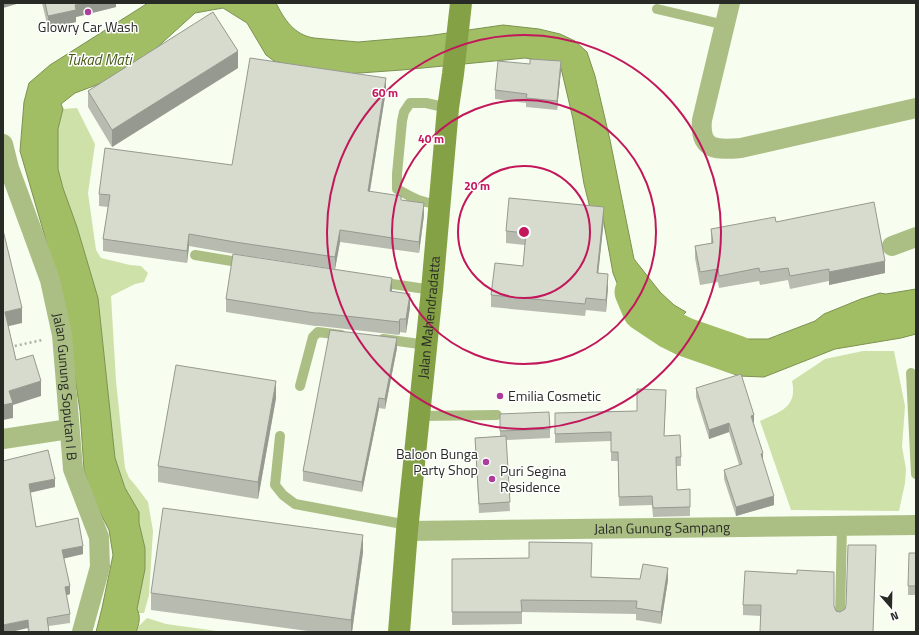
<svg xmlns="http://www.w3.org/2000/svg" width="919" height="635" viewBox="0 0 919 635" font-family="'Titillium Web',sans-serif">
	<rect width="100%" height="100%" fill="#f7fdef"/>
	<g fill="#cde1a9">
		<polygon points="77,108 95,144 88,193 96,250 101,258 130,265 141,266 148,273 144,282 135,284 111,296 116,381 125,468 129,478 136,486 148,502 153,531 149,595 144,613 139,613 137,609 145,568 145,548 139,523 139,512 125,488 115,458 98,298 77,227 63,188 58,169 58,129 63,109"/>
		<path d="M863,351H894L905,406L902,447L906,469L905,483L899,511L791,510L760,421C780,412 798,407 792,381L825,359Z"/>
		<polygon points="147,618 166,624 224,632 136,632 139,626"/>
	</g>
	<g fill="#a1be64" stroke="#7d9251">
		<path d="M148,3H276C284,19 294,35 314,38L358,42L427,36L503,25L539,29L560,34L575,41L587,52L595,76L610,140L634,259L660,292L674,305L686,312L656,342L633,320L624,301L613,273L603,218L591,212L584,184L573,119L561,68L543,61L525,58L402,70L331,75L274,61L266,55L247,23L223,8L195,13L152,52L107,81L75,93L61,104L63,109L58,129V169L63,188L77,227L98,298L115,458L125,488L139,512V523L145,548V569L137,609C141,616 139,625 136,632H96L102,608L113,555L109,530L94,501L84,470L80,411L68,331L45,237L20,151L24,102L29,83L50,65Z"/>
		<polygon points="916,289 916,334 901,338 835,349 764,377 739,376 672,351 698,321 727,339 768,339 815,321 824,314 861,299 880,293 886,294"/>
	</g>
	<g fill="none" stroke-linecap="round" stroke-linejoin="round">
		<polyline stroke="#a1be64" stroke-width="39" points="634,292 642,311 669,329 685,337 737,355"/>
		<polyline stroke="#abb0a5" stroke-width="2.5" stroke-dasharray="2 3" stroke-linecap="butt" points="10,347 42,340"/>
		<g stroke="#abbf85" stroke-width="10">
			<polyline points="657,9 725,25"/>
			<path d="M440,203C424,205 411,197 397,189V174L402,121L404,112L410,103H426L448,108"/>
			<polyline points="195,255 244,263"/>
			<polyline points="379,282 432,290"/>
			<polyline points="383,339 427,345"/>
			<polyline points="911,373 916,474"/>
			<polyline points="300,386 313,337 318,332 341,335"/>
			<polyline points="420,416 497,415"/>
			<polyline points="280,436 275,485 283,495 295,504 408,525"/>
			<polyline points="840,616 842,526"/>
		</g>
		<g stroke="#abbf85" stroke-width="20">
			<path d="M730,3L702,120C699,151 717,150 741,148L916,108"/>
			<path id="s1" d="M3,144L9,168L50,280L62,335L73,469L99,537L100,567L82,632"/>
			<polyline points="892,246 916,237"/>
			<polyline points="3,439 69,429"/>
			<path id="s2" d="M407,531L916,525"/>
		</g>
		<path stroke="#85a145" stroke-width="22" id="s3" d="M399,632L407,531L432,290L448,108L453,74L461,3"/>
	</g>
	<g fill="#b8bcb0">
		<polygon points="42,3 116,3 116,7 76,17 76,22 48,28"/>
		<polygon points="238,68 112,147 88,107 88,91"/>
		<polygon points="561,70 557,110 526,107 526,103 495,99 495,90"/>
		<polygon points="386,90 370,191 401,200 424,215 419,253 340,242 335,269 235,254 189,246 187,263 103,251 103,239 108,207 99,206 99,194 232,165"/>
		<polygon points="604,219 598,273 608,287 606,312 586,310 585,316 491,307 491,295 523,266 525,245 506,243 506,231"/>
		<polygon points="776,222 885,273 829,285 829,281 790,289 788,280 760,285 759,281 719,288 718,282 700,285 695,258 695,246 711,243 711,229"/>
		<polygon points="392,291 410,307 406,333 400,332 399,335 319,326 315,326 226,312 226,299"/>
		<polygon points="397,348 385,409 379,408 362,492 303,481 303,471"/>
		<polygon points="696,388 754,424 774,505 736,516 724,479 724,470 739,465 729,432 709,439 696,397"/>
		<polygon points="276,398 258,499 158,482 158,466"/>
		<polygon points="666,399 664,436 681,457 681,466 676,466 677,490 690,507 690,516 653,517 652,505 619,506 618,461 611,461 611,441 555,443 555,413 637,411"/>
		<polygon points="500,414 550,429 550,438 506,440 510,511 479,513 475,438 500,436"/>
		<polygon points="3,461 55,487 30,492 36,527 83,554 64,558 70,594 66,595 70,614 70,623 49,626 49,632 28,632"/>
		<polygon points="363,552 352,632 315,632 151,610 151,593"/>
		<polygon points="916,553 916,595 908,595 908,586"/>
		<polygon points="876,556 873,632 761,616 743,615 743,605 834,606 836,611 840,612 845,609"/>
		<polygon points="452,559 591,577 668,580 661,624 636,620 636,614 522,612 522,624 452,625"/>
	</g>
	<g fill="#969990">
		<polygon points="3,3 20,3 3,8"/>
		<polygon points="84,3 116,3 116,7 76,17 76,22 48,28 48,16 75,5"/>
		<polygon points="238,51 238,68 112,147 112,130"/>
		<polygon points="561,61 561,70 557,110 557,101"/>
		<polygon points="386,78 386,90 368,202 368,191"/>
		<polygon points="424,203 424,215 419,253 419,242"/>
		<polygon points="604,207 604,219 597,285 597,273"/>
		<polygon points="340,230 340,242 335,269 335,257"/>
		<polygon points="189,234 189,246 187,263 187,251"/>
		<polygon points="885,261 885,273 829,285 829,272"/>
		<polygon points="608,274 608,287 606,312 606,300"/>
		<polygon points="392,278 392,291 390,291"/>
		<polygon points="410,294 410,307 406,333 406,319"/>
		<polygon points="22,308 22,323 5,327 5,312"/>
		<polygon points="400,319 400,332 399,335 399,322"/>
		<polygon points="397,338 397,348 385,409 385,399"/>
		<polygon points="41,381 41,396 13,405 13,418 3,420 3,405 9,391"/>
		<polygon points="276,381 276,398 258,499 258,482"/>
		<polygon points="379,398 379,408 362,492 362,482"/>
		<polygon points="754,415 754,424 751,416"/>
		<polygon points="729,423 729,432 709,439 709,430"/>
		<polygon points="763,453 763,462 761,454"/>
		<polygon points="55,479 55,487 29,493 29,484"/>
		<polygon points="774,496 774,505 736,516 736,507"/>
		<polygon points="363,535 363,552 352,632 351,632 351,620"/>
		<polygon points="83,546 83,554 62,559 62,550"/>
		<polygon points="668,568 668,580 661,624 661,612"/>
		<polygon points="70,586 70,594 65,596 65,587"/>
		<polygon points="28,620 28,628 11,632 3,632 3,625"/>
	</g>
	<g fill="#d6dbcd" stroke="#969990">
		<polygon points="45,3 84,3 75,5 76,10 48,16"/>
		<polygon points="213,12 238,51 112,130 88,91"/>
		<polygon points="250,58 386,78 368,191 401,196 401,200 424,203 419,242 340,230 335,257 235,242 189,234 187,251 103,239 110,195 99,194 105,148 232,165"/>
		<polygon points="530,59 561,61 557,101 526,98 527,94 495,90 498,61 530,64"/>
		<polygon points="509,198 604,207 597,273 608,274 606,300 586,298 585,304 491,295 495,263 523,266 526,233 506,231"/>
		<polygon points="874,202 885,261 829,272 829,269 790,276 788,268 760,272 759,268 719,276 718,269 700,272 695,246 713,243 711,229 775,217 776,222"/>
		<polygon points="3,230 22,308 5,312 16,360 33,355 41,381 9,391 13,403 3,405"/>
		<polygon points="233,254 392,278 390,291 410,294 406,319 400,319 399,322 319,313 315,313 226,299"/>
		<polygon points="330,330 397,338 385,399 379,398 362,482 303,471"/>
		<polygon points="176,365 276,381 258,482 158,466"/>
		<polygon points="741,374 754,415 751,416 763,453 761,454 774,496 736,507 724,470 742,464 729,423 709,430 696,388"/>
		<polygon points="637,389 666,390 664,436 680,435 681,457 676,457 677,490 690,489 690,507 653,508 652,496 619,497 618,452 611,452 611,432 555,434 555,413 637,411"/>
		<polygon points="549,412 550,429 500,431 500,414"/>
		<polygon points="506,436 510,502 479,504 475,438"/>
		<polygon points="48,450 55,479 29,484 36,527 78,518 83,546 62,550 70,586 65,587 70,614 47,618 49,632 29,632 28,620 3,625 3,461"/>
		<polygon points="163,508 363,535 351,620 151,593"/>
		<polygon points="529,542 592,543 591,577 640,579 643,564 668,568 661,612 636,608 637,601 521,600 522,612 452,612 452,559 529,558"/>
		<polygon points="848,545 876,545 873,632 760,632 761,605 743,605 745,571 797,574 797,570 834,572 834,606 836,611 840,612 845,609 846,605"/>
		<polygon points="909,553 916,553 916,586 908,586"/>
	</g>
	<g fill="none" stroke="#c2185b" stroke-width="2">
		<circle cx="524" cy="232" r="66"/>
		<circle cx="524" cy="232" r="132"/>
		<circle cx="524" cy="232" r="197"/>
	</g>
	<g fill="#ab3d9c" stroke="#fff" stroke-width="1.5">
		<circle cx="88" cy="12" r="4"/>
		<circle cx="500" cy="396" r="4"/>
		<circle cx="486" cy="462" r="4"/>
		<circle cx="492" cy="479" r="4"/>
	</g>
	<g text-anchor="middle" stroke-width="3" stroke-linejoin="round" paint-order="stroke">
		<g font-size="14" fill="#282a25" stroke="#fff" text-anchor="start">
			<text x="88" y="32" text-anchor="middle">Glowry Car Wash</text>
			<text x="508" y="401">Emilia Cosmetic</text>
			<text x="478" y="459" text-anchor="end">Baloon Bunga<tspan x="478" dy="16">Party Shop</tspan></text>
			<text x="500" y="476">Puri Segina<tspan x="500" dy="16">Residence</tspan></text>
		</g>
		<g font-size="14" fill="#282a25" stroke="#fff">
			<text dy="5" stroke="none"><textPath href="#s3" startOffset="316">Jalan Mahendradatta</textPath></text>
			<text dy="5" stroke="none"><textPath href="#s1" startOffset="252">Jalan Gunung Soputan I B</textPath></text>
			<text dy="5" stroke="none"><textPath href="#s2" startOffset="255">Jalan Gunung Sampang</textPath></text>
		</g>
		<g font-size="15" font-style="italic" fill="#455818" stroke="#fff">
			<text x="99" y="65">Tukad Mati</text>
		</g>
	</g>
	<circle cx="524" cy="232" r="6" fill="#c2185b" stroke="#fff" stroke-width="2"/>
	<g font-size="12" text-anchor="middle" font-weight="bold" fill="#c2185b" stroke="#fff" stroke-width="3" stroke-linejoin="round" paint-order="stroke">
		<text x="385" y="97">60 m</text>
		<text x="431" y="143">40 m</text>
		<text x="477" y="190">20 m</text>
	</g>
	<rect width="919" height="635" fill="none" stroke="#282a25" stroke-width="8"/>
	<g transform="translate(891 607) rotate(160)" stroke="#ffffff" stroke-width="3" paint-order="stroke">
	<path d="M0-3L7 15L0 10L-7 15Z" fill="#282a25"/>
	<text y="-6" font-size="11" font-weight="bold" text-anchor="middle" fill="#282a25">N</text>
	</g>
</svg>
